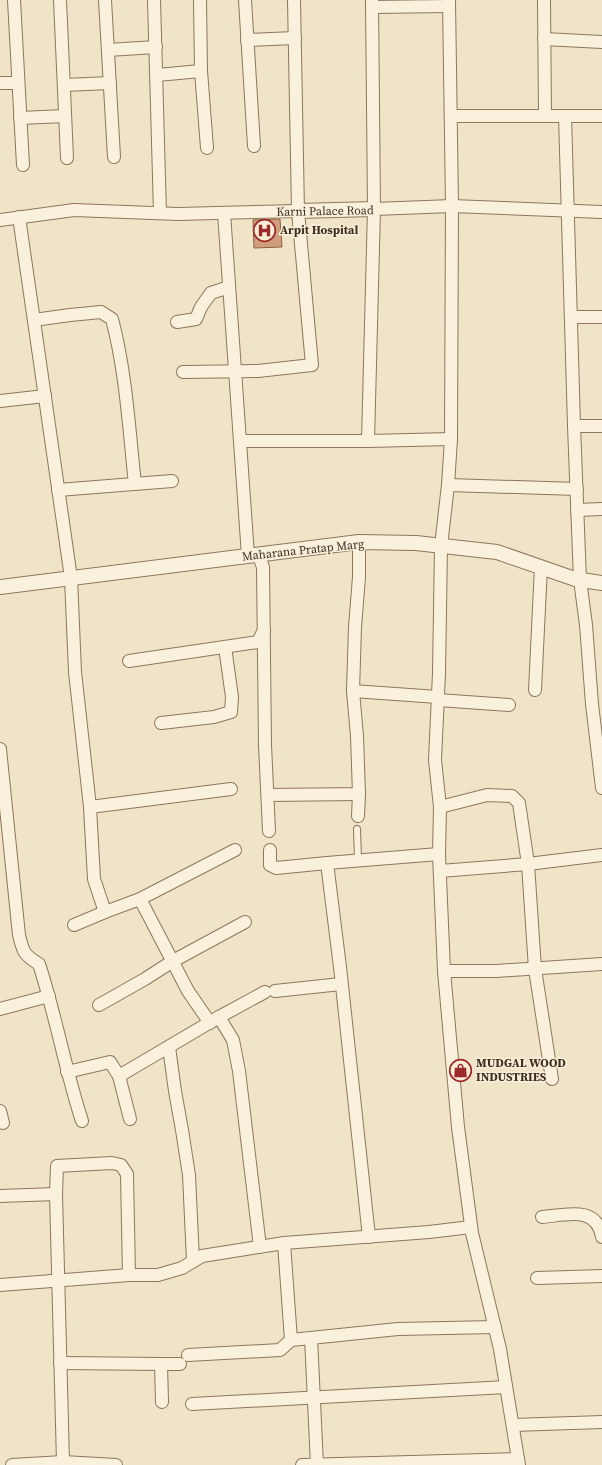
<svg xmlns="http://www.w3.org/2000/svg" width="602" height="1465" viewBox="0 0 602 1465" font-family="'Source Serif 4',serif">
	<rect width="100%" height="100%" fill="#f0e4c8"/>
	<polygon fill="#cf9f7d" stroke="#8d5f41" points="280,219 282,247 254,248 253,220"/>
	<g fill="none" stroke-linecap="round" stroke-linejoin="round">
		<defs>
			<polyline id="service" points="357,829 358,859"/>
			<g id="minor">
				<polyline points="14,0 23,165"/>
				<polyline points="60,0 67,158"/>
				<polyline points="105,0 114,157"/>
				<polyline points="154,0 160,213"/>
				<polyline points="200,0 201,71 207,148"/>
				<polyline points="245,0 254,146"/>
				<polyline points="449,0 452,206 451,439 448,485 441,546 439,673 435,760 440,807 439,854 444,971 458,1127 472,1233 500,1349 519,1465"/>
				<polyline points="544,0 545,116"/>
				<polyline points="372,7 449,6"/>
				<polyline points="544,39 602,42"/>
				<polyline points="247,40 295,38"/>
				<polyline points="108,50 156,47"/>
				<polyline points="157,75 201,71"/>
				<polyline points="0,83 18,83"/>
				<polyline points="64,85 110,83"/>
				<polyline points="451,116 602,116"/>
				<polyline points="565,116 574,426 580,580 586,625 592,704 602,788"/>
				<polyline points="20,118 65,116"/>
				<polyline points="374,209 452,206 602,212"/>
				<polyline points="224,213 248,556"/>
				<polyline points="19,217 71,578 75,672 90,807 94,879 105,912"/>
				<polyline points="0,220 74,210 178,214 298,211"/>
				<polyline points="571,317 602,317"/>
				<path d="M34,320L70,315L101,312L112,319C126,372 129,429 135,484"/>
				<polyline points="177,322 196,319 201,307 211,293 229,287"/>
				<polyline points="183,372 258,371 312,365 298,211 294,0"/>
				<polyline points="0,401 45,396"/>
				<polyline points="574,426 602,426"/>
				<polyline points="240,441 368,441 451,439"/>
				<polyline points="368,441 374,209 372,0"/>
				<polyline points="448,485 577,489"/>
				<polyline points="58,490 172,481"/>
				<polyline points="577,510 602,509"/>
				<polyline points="258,554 263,567 265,745 269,831"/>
				<polyline points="129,661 258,642 264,630"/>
				<polyline points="535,690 541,567"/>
				<polyline points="353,691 438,697"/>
				<polyline points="438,700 509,705"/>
				<polyline points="161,723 214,717 231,712 232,697 225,647"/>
				<path d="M0,749L19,935C23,952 24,955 39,964C56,1016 65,1069 82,1121"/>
				<polyline points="268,795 359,794 357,736 353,691 355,627 359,577 359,542"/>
				<polyline points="90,807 231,789"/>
				<polyline points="440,807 487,795 512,796 519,803 528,864 535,969 552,1079"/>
				<polyline points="358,816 359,794"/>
				<polyline points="270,850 270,865 276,868 327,863"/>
				<polyline points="440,871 528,864 602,855"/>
				<polyline points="140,899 188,991 210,1023"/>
				<polyline points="74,925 105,912 140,899 235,850"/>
				<polyline points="444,971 496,971 602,964"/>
				<polyline points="275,991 341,984"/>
				<polyline points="99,1005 145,979 173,961 245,922"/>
				<polyline points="0,1009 49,996"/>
				<polyline points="219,1017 233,1040 239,1071 260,1247"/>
				<polyline points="169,1047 175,1091 182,1130 189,1175 193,1261"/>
				<polyline points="67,1072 110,1062 119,1076 130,1119"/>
				<polyline points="119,1076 219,1017 265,992"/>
				<polyline points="0,1111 3,1123"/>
				<polyline points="0,1196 56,1194"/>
				<path d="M542,1217C566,1215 597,1205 602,1237"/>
				<polyline points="369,1237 340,967 327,863 439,854"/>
				<polyline points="537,1278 602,1276"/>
				<polyline points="0,1285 129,1275 158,1275 182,1268 202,1256 284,1243 429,1232 471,1227"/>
				<polyline points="311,1338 317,1465"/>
				<polyline points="291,1340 398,1329 495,1327"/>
				<polyline points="188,1355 280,1350 291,1340 284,1243"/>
				<polyline points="60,1363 161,1364 162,1402"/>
				<polyline points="161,1364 180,1364"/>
				<polyline points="192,1404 506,1387"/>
				<polyline points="513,1425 602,1422"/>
				<polyline points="63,1462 56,1194 57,1166 112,1163 121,1165 127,1174 129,1275"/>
				<polyline points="12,1465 63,1462 116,1465"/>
				<polyline points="302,1465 518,1459"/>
			</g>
			<g id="tertiary">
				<polyline points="298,211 374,209"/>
				<polyline points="0,587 359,542 416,543 497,552 575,579 602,583"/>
			</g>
		</defs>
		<use href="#service" stroke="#8d765c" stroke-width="8"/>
		<use href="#minor" stroke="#8d765c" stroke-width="14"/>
		<use href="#tertiary" stroke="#8d765c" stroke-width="16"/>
		<use href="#service" stroke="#faf1dc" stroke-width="6"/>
		<use href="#minor" stroke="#faf1dc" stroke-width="12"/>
		<use href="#tertiary" stroke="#faf1dc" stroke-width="14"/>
	</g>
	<defs>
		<symbol id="hospital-ring" viewBox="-11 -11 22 22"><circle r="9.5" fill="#f7eed8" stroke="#9e2a2b" stroke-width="1.5"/><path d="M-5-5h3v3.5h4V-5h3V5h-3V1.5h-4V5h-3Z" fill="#9e2a2b"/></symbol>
		<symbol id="shop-ring" viewBox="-11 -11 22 22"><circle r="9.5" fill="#f7eed8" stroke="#9e2a2b" stroke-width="1.5"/><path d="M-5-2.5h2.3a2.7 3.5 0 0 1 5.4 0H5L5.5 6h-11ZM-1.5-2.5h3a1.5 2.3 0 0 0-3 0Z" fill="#9e2a2b"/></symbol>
	</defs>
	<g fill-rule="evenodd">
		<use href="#hospital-ring" x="252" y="218" width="25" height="25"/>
		<use href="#shop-ring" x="448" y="1058" width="25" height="25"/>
	</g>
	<g text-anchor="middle" stroke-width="3" stroke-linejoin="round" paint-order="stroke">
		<g font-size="12" fill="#3d2e20" stroke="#f7eed8">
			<text transform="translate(325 211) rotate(-1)" y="4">Karni Palace Road</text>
			<text transform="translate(303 550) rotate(-6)" y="4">Maharana Pratap Marg</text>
		</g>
		<g font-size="12" font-weight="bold" fill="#3d2e20" stroke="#f7eed8" text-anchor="start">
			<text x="280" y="234">Arpit Hospital</text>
			<text x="476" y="1067">MUDGAL WOOD<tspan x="476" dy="14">INDUSTRIES</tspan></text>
		</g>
	</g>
</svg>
